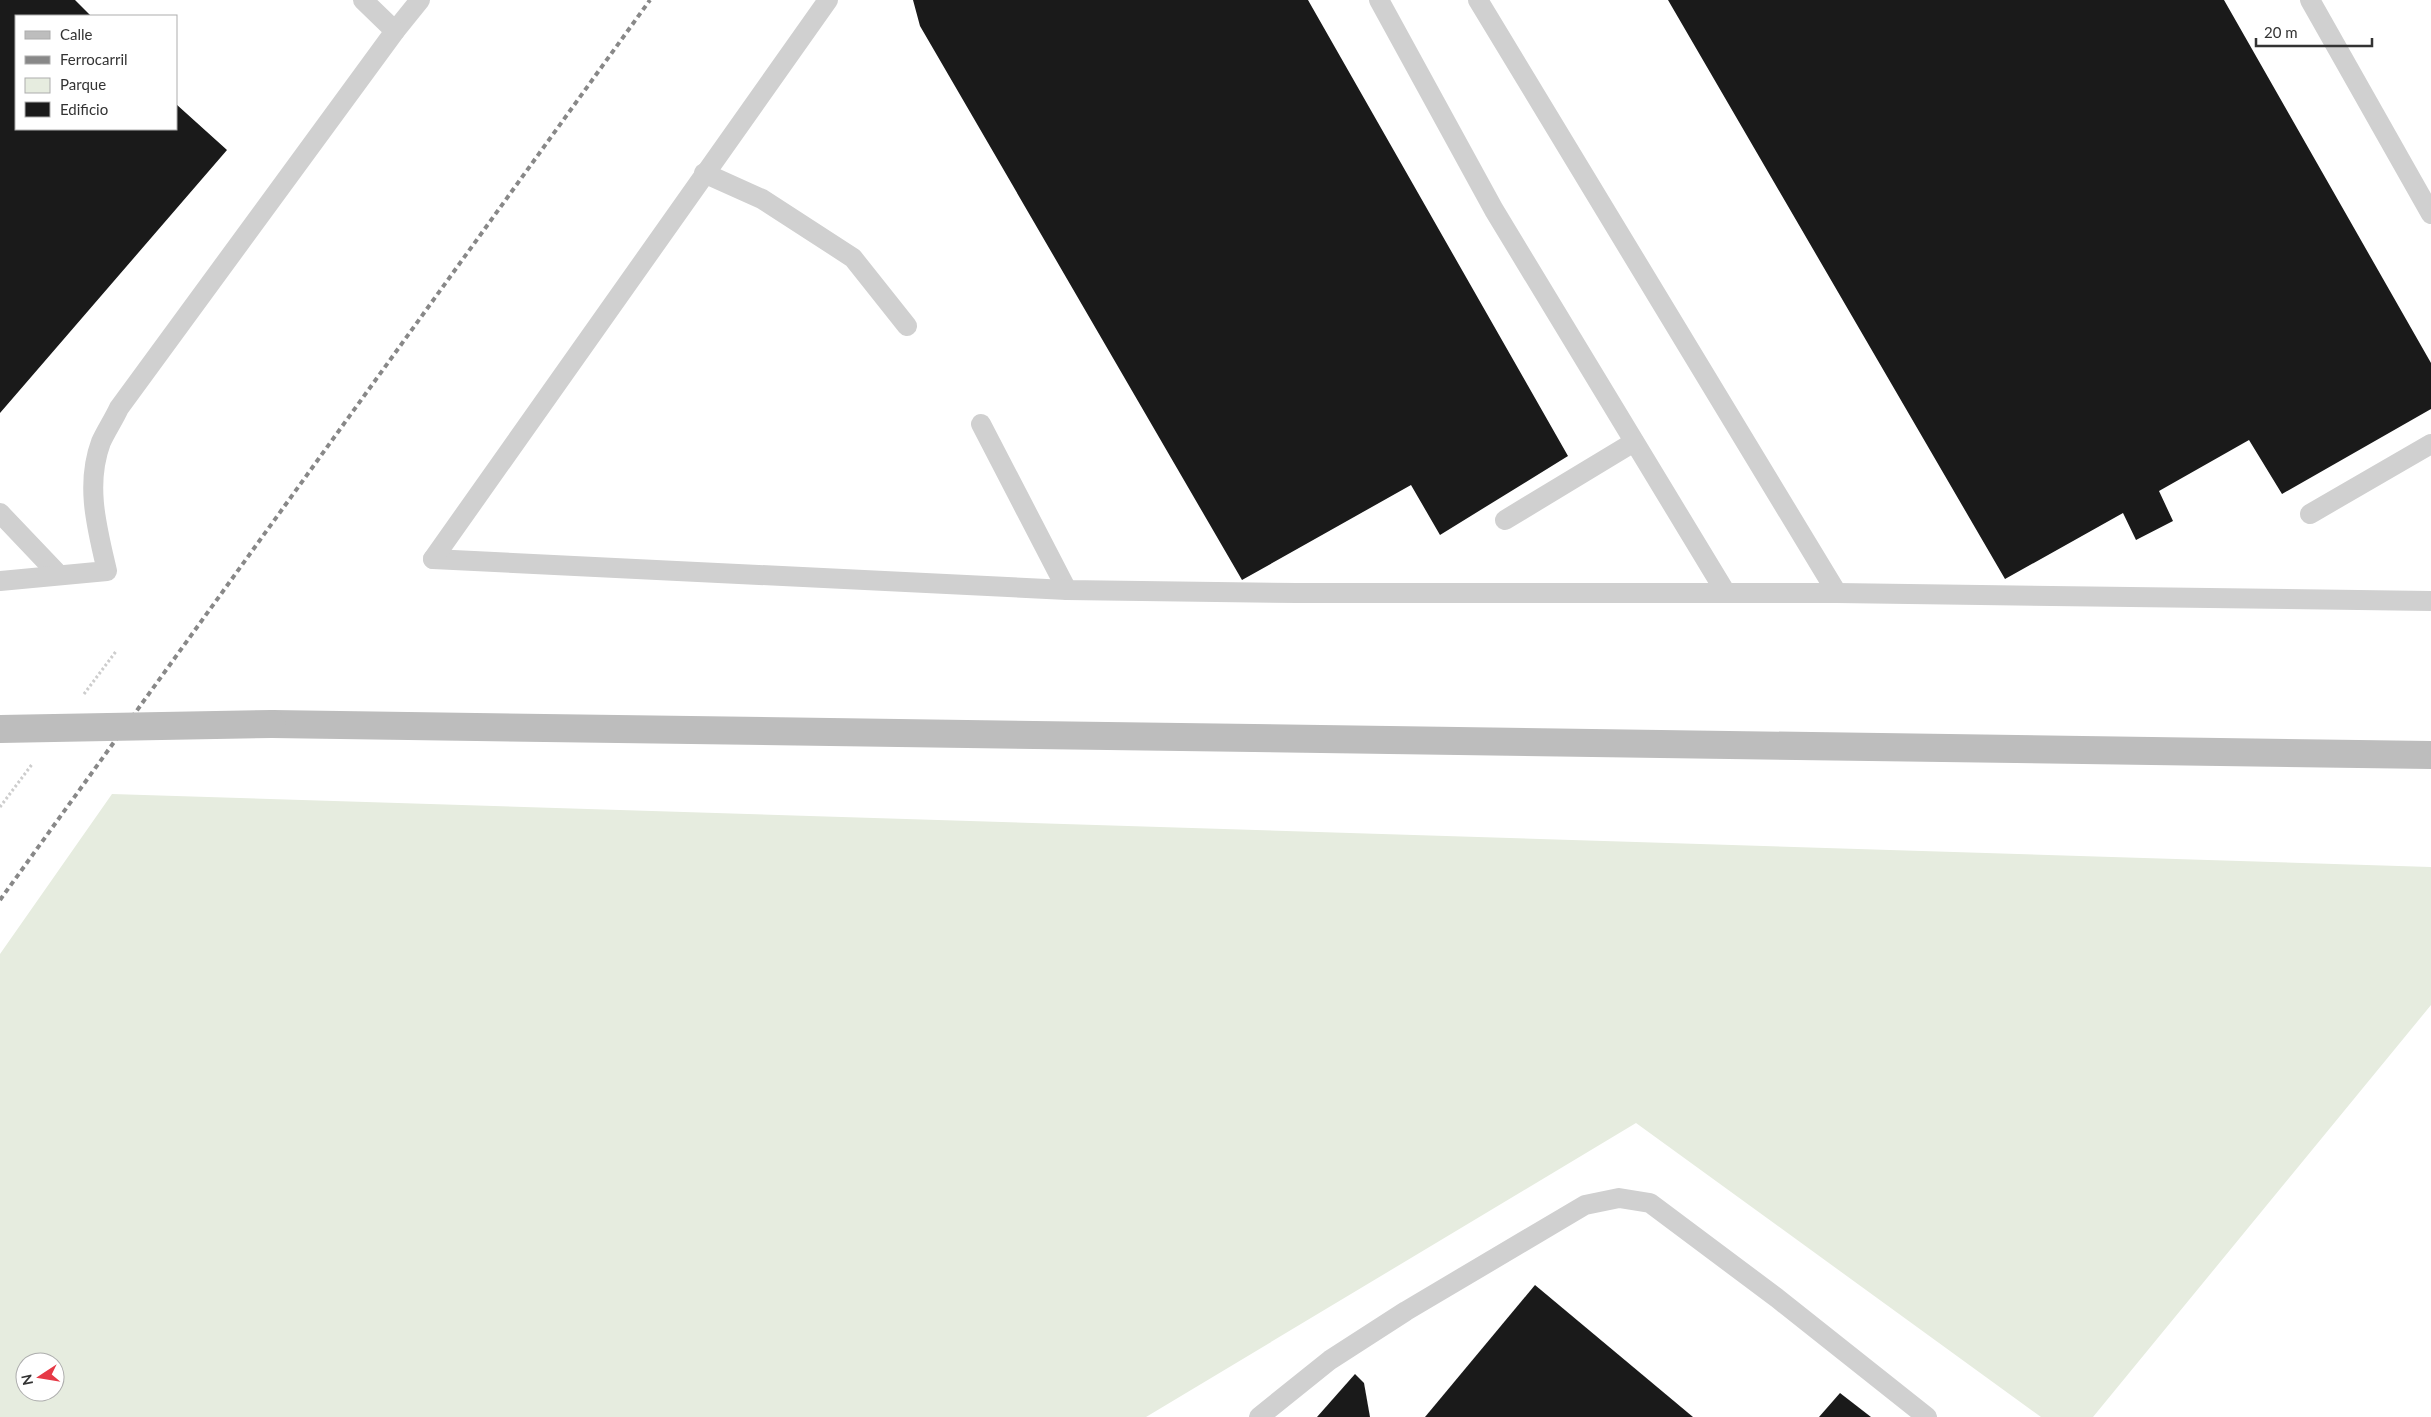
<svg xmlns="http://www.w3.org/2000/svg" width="2431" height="1417" viewBox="0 0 2431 1417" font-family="Lato,sans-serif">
	<rect width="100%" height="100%" fill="#fff"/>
	<path fill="#e6ecdf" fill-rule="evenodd" d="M112,794L2431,867V1005L2093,1417H2041L1636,1123L1146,1417H0V954ZM25,1362H55V1392H25Z"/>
	<g fill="#1a1a1a">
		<polygon points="0,0 75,0 91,16 16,16 16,129 176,129 176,104 227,150 0,413"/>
		<polygon points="913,0 1308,0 1568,456 1440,535 1411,485 1242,580 920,26"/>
		<polygon points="1668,0 2224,0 2431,363 2431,409 2282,494 2249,440 2159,491 2173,521 2136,540 2123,513 2005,579"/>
		<polygon points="1535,1285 1693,1417 1425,1417"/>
		<polygon points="1355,1374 1364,1383 1370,1417 1317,1417"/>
		<polygon points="1840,1393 1871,1417 1819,1417"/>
	</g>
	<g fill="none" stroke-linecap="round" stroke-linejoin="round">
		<g stroke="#cdcdcd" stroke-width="3" stroke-dasharray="2.5 2.5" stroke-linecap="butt">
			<polyline points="84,694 117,650"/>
			<polyline points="0,807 33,763"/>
		</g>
		<g stroke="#d0d0d0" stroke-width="20">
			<polyline points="1379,0 1494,210 1726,593"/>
			<polyline points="1478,0 1837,593"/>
			<polyline points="2310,0 2431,214"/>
			<polyline points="395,31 420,0"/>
			<polyline points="704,173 762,199 853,258 907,326"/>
			<polyline points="981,424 1067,590"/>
			<polyline points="0,513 59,575"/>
			<polyline points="2310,514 2431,444"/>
			<polyline points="1505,520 1634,442"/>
			<polyline points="433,559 1067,590 1297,593 1837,593 2431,601"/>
			<polyline points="433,559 828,0"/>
			<path d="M0,581L107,571C97,528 85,485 101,442C106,431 114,419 119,408L395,31L363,0"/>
			<polyline points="1259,1417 1330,1360 1406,1311 1585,1205 1619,1198 1650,1203 1777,1298 1927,1417"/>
		</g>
		<polyline stroke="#bdbdbd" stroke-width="28" points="272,724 2431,755"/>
		<polyline stroke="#888" stroke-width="4" stroke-dasharray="5 4" stroke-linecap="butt" points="0,900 650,0"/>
		<polyline stroke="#bdbdbd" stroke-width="28" points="0,729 272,724"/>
	</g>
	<rect x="15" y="15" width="162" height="115" fill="#ffffff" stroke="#adadad"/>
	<rect x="25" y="31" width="25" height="8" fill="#bdbdbd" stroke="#adadad"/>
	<text x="60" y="40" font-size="15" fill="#333333">Calle</text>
	<rect x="25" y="56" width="25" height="8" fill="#888888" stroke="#adadad"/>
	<text x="60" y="65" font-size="15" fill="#333333">Ferrocarril</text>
	<rect x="25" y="78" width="25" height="15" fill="#e6ecdf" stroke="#adadad"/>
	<text x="60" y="90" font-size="15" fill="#333333">Parque</text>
	<rect x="25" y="102" width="25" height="15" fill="#1a1a1a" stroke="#adadad"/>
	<text x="60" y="115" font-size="15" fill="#333333">Edificio</text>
	<g transform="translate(40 1377) rotate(258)"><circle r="24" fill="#ffffff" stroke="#adadad"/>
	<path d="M0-4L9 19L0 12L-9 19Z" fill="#e63946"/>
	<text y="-8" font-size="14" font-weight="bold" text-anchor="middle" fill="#333333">N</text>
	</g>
	<path d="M2256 38v8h116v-8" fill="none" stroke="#333333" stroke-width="2.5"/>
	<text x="2264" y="38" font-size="15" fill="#333333" stroke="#ffffff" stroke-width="4" paint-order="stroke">20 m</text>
</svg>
